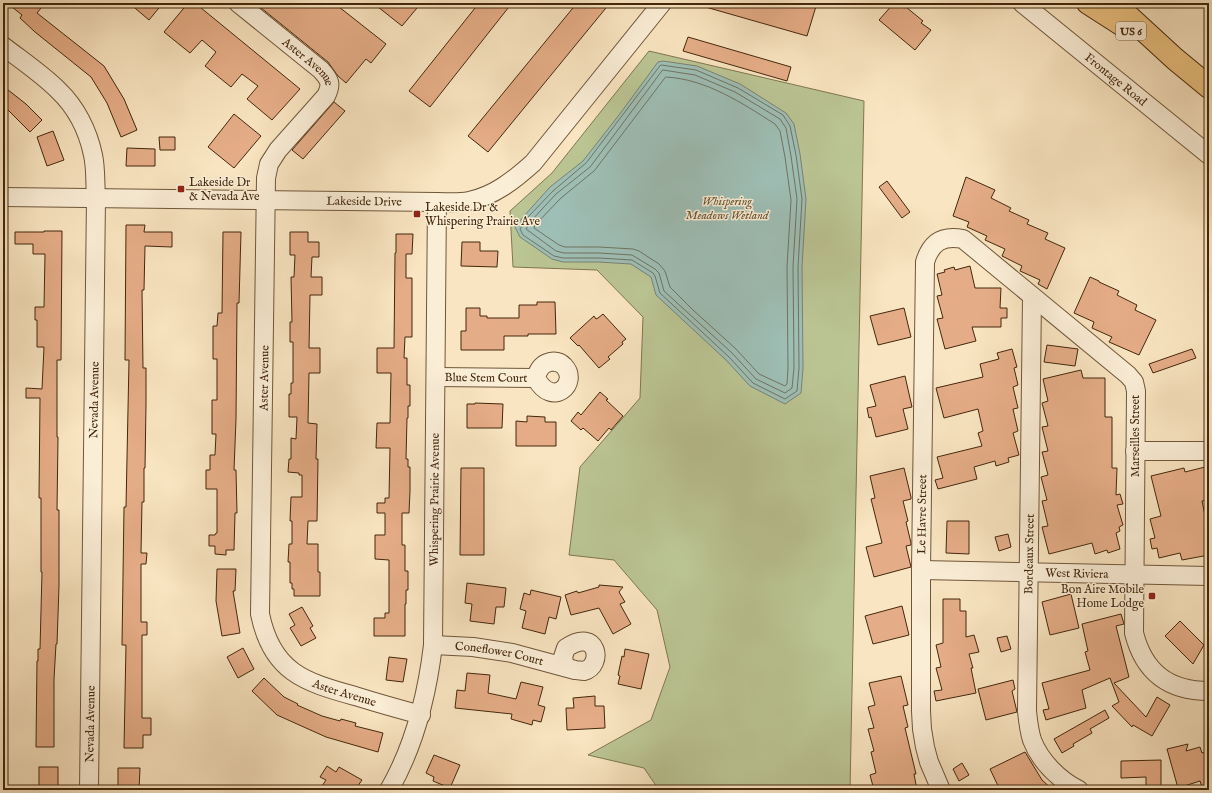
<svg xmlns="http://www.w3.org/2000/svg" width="1212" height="793" viewBox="0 0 1212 793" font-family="'IM FELL English',serif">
	<rect width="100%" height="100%" fill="#f9e5c1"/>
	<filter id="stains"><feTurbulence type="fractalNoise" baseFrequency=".005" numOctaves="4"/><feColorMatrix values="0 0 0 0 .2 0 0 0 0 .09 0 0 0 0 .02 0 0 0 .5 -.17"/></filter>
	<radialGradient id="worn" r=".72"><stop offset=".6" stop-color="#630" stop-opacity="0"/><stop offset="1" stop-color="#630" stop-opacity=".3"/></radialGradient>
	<polygon fill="#bbc594" stroke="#7f7650" points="649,51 864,101 850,790 659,790 644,768 588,755 651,720 670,667 657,610 614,560 569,555 580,467 640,398 643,317 597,270 513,267 510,211 552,173"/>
	<polygon fill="#9ebfb6" stroke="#7a8272" points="663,61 697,66 740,84 786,113 794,124 800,154 806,199 802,267 803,368 801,393 785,404 750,386 726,360 656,295 651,277 631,264 598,262 563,262 552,259 520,237 515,227 524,216 550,187 583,161 619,115 658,62"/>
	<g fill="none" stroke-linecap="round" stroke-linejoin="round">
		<g stroke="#707361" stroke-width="1">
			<polygon points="661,65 696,70 738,88 783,115 790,126 796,155 802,199 798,267 799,368 797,391 785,399 753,383 729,357 660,293 655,276 653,273 632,260 599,258 563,258 554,256 523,235 520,229 527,218 553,191 586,163"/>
			<polygon points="663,70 695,75 735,92 780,119 786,128 791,156 797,199 793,267 794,368 792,388 785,393 756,379 732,353 664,291 659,273 655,269 632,255 599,253 564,253 556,251 526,229 531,221 556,194 590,167"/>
			<path d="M666,77C706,79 742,103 775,124L780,131L785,157L791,200L787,267L788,368L787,384L785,386L759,374L736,349L693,310L670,287L665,271L659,264L639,251L633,249L599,247H565L559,245L534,228L535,225L561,198L594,171Z"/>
		</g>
	</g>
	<g fill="#e5ad87" stroke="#43270c">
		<polygon points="7,3 45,3 37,13 104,66 124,99 137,130 121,137 107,103 91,77 35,32 20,18 22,15"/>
		<polygon points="129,3 163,3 149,20"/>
		<polygon points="188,3 195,3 300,89 272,120 247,99 258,86 242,74 231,87 205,66 216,52 202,40 190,53 164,32"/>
		<polygon points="255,3 334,3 386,44 371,63 366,59 346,83 338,76 328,62"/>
		<polygon points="373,3 411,3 417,8 402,26"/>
		<polygon points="479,3 512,3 430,107 409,91"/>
		<polygon points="577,3 610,3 488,152 468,136"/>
		<polygon points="703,3 817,3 807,36 702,6"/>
		<polygon points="894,3 897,3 904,8 906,7 923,21 921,23 931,30 915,50 879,20"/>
		<polygon points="688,37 791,67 787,81 683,51"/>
		<polygon points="3,86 26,104 42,120 30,132 3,105"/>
		<polygon points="334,102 345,111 303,159 292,150"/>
		<polygon points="234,114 261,136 234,168 208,147"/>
		<polygon points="53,131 64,160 47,166 37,137"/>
		<polygon points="159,137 175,137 175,150 160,150"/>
		<polygon points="127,148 155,149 155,166 126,166"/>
		<polygon points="966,177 995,190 991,198 1011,208 1009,211 1029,220 1027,224 1048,233 1045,239 1065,248 1047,289 1038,284 1040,280 1020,271 1022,266 1002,256 1005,249 985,240 987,236 967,227 969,222 953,216"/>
		<polygon points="887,181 910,212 902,218 879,187"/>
		<polygon points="126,225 145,225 144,232 172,232 172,247 145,246 144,290 142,290 143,368 146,368 146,404 145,468 144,468 144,502 142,502 141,553 147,553 146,564 141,564 141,622 147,622 147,635 142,635 142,718 151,718 151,735 143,735 143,748 124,748 126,645 122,645 124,507 126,507 129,360 125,360"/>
		<polygon points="44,231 62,231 61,360 57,360 57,437 58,437 57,510 59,510 59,586 57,644 56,644 54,679 54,747 36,747 37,661 38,661 38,649 40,649 42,572 41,572 41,498 39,498 40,398 26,398 26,388 42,389 44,347 37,347 37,320 35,320 35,307 44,307 45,254 33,254 33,244 15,244 15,232 44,232"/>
		<polygon points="223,232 241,232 239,303 237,303 236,419 234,470 236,470 237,513 235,513 234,550 226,550 226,555 215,554 215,546 209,546 209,535 215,535 216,533 217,533 217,489 206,489 206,470 210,470 210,455 215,455 216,434 212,434 212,400 217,400 217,359 213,359 213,326 217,326 218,313 222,313"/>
		<polygon points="290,232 308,232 308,242 319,242 319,257 312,257 311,277 322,277 322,295 310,295 309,348 320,348 320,373 309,373 308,423 317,424 316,459 318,459 317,521 308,521 307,544 318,544 318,572 320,572 320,596 294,596 294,589 292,589 292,583 290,583 290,562 288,562 289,544 292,544 292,521 290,521 291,497 302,497 302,475 299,475 299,473 288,472 289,459 291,459 291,438 296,439 297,417 289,417 289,394 291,394 291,383 293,383 293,342 290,342 290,322 292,322 291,277 294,277 295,255 290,255"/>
		<polygon points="396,234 413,234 412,254 406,254 406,278 412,278 412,337 405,337 404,358 407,358 407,385 410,385 410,406 408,406 408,418 407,418 406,459 408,459 408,467 410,467 410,491 409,513 402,513 402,545 405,545 405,571 408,571 408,590 406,590 406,604 405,604 405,636 374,636 374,618 385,618 385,613 389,613 389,560 375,559 375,535 385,535 385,513 377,513 377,503 385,503 385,498 389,498 390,448 376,448 377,423 390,423 391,373 377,373 377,348 394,348 395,253 396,253"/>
		<polygon points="462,242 480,242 480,251 498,251 497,267 461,266"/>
		<polygon points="970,266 975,288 1001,288 1000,308 1007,308 1007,318 1001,318 1001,327 972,327 976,341 945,349 937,319 943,318 937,296 942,295 937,274 945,272 944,270 954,267 955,270"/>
		<polygon points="1090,277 1099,281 1099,282 1119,291 1117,295 1137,305 1135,310 1156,320 1139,355 1109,342 1112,337 1092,328 1094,322 1074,313"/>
		<polygon points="537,302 555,302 556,334 528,334 528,336 504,336 504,350 461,350 461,331 466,331 466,308 480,308 480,316 487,316 487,318 519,318 519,305 537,305"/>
		<polygon points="904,308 911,337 878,345 870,316"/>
		<polygon points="603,314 626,339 622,342 623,344 608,357 610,359 599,368 579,345 578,346 570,338 594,316 596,319 598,318"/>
		<polygon points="1047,345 1078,349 1075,366 1044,362"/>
		<polygon points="1012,349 1017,367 1014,368 1018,385 1013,387 1018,408 1013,409 1018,431 1013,433 1019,455 1008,458 1009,462 996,466 995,461 974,467 977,479 938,489 935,480 943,478 937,457 982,446 978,433 983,431 978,409 944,418 936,388 983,377 980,364 999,359 997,353"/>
		<polygon points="1192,349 1196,358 1153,373 1149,364"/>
		<polygon points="1081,370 1083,378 1105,378 1105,417 1112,417 1112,468 1117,468 1116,495 1120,494 1123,504 1117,505 1123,525 1119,527 1120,531 1116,533 1120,549 1108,553 1107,550 1095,554 1092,543 1049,554 1042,527 1048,526 1042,501 1047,500 1041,477 1048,475 1042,452 1048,451 1042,427 1048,426 1042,403 1048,401 1043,379"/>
		<polygon points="905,376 912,407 903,409 908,429 876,437 871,417 869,418 867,408 876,406 870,385"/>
		<polygon points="600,392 608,399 606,400 623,416 611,430 609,428 598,441 583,428 581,430 571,421 578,412 581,415"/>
		<polygon points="475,403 503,404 502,428 467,428 467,404 475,404"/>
		<polygon points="527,416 545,417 545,422 556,422 556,446 516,446 516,421 527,422"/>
		<polygon points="1209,466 1209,499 1202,501 1207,525 1209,525 1209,555 1182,560 1180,553 1159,558 1157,548 1152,549 1150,539 1155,538 1150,519 1161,516 1151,476 1184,468 1185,472"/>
		<polygon points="461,468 484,468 484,555 460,555"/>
		<polygon points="904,468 911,497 911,499 903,501 908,521 906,522 911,543 911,545 906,546 911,567 874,577 866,547 882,543 871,499 875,498 870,476"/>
		<polygon points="947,521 969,521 969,554 946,553"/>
		<polygon points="1008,534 1011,547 999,551 995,537"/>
		<polygon points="217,569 236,569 235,591 233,591 240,633 222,636 216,601"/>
		<polygon points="467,583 506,588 504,607 496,607 494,624 470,621 472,604 465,603"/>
		<polygon points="599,585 623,587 619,592 625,602 620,604 631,624 613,634 599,608 571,615 565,595 577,591 578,593 599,587"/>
		<polygon points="531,590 561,597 556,619 549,617 545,634 522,628 526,611 520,609 524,593 530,595"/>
		<polygon points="1071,594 1079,628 1050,635 1042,602"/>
		<polygon points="943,599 960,599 960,611 966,611 966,637 974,635 979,652 969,654 973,668 971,668 976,693 936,701 934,691 942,690 936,668 941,667 936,645 943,643"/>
		<polygon points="902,606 909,635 873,644 865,616"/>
		<polygon points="302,607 313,626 310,628 316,638 301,646 290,628 295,625 289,614"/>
		<polygon points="1121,614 1124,624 1116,626 1129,677 1114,683 1146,717 1157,697 1170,705 1152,736 1133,725 1132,727 1112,706 1119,702 1110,678 1082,690 1086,708 1046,720 1043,710 1049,709 1042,683 1090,670 1085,652 1088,651 1082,624"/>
		<polygon points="1180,621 1204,645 1193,664 1165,636"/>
		<polygon points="1007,636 1011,649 1001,652 997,638"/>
		<polygon points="243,648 254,669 238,678 227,657"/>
		<polygon points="625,649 649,654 641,689 618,684 620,676 618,675 622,656 624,657"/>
		<polygon points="389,657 407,659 403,682 386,680"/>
		<polygon points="467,673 490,675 488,693 516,699 521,682 543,687 538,705 545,707 541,722 533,720 532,725 511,719 512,714 455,708 457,690 465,691"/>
		<polygon points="901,676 908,705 903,706 908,727 905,728 916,774 914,774 917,790 874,790 870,775 876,773 871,752 874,751 868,729 874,728 868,707 875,705 869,683"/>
		<polygon points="264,678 284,697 298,704 297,705 322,716 340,721 341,719 356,723 355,726 383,733 378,752 326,737 277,715 252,691"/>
		<polygon points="1013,680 1015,689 1012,691 1017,712 986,720 978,689"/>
		<polygon points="595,696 595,706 604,706 605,728 567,730 566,708 574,708 573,698"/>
		<polygon points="1105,710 1109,718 1090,729 1092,733 1073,744 1074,746 1062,753 1054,739"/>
		<polygon points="1188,744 1186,751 1200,747 1202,753 1209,751 1209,790 1203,790 1200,781 1178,788 1167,749"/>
		<polygon points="1025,752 1042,780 1053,790 1000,790 990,769"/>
		<polygon points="434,755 460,765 450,788 433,781 434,777 426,773"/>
		<polygon points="1161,760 1161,790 1146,790 1146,777 1121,778 1121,761"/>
		<polygon points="962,763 969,775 959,781 953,769"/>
		<polygon points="327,766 336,772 339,767 362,780 355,790 330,790 322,786 326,780 320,777"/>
		<rect x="39" y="767" width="19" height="23"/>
		<polygon points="118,768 140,768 139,790 118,790"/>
	</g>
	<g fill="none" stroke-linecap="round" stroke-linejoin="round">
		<defs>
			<g id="minor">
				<path id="s1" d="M238,3L321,70C330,80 332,84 326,96L278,150L269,164L266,178L260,614C272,672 304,682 355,696C377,703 399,709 421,715"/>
				<path id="s2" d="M1022,3L1209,155"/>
				<path d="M3,46C21,60 42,74 58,90C76,107 88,131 93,155C96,168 95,184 96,198L89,790"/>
				<path id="s3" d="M3,197L437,202C448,202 459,203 469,201C494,196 514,180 533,163L662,3"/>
				<path d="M1032,297L1027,711C1028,721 1029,731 1032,740C1040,761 1059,780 1079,790"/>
				<path id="s4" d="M436,377L536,378C552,409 580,383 564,366C560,362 555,361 550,362C541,364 538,370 536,378"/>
				<polyline points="1135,451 1209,451"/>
				<path id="s5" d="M921,570L1209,576"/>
				<path id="s6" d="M433,645L473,647L512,653L575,670C577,670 581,671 584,671C604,666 598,626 566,648L563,657L565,667"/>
				<path id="s7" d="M389,790C415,745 427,696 433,645L437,202"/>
				<path id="s8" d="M941,790L929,762L925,747L922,729L921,711V570L925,262C931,242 943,235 963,239L1128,375L1134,382L1136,391L1134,633C1144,672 1168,691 1209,691"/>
			</g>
			<g id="major">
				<polyline points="1088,3 1127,28"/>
				<polyline points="1114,3 1175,59 1209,87"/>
			</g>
		</defs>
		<use href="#minor" stroke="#705639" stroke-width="20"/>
		<use href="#major" stroke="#43270c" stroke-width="24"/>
		<use href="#minor" stroke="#fbeed7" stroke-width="18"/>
		<use href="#major" stroke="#ecc280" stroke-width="22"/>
	</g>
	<g fill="#8f2418" stroke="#fbeed7" stroke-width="1.5">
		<rect x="177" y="185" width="8" height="8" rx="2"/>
		<rect x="413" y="210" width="8" height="8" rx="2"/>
		<rect x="1148" y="592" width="8" height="8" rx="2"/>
	</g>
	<g text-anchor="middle" stroke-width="3" stroke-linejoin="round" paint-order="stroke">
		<rect fill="#fbeed7" stroke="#7a6349" stroke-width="1" x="1116" y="22" width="30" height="18" rx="3"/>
		<g font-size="11" font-weight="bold" fill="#43270c">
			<text x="1131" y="35">US 6</text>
		</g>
		<g font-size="12" fill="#43270c" stroke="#fbeed7">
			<text dy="4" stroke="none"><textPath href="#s1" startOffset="92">Aster Avenue</textPath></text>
			<text dy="4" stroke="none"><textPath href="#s2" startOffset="121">Frontage Road</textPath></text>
			<text dy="4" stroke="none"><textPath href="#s3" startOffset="361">Lakeside Drive</textPath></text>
			<text dy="4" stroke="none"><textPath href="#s4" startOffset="50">Blue Stem Court</textPath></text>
			<text transform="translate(264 378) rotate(-89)" y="4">Aster Avenue</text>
			<text transform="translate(94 400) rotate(-89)" y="4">Nevada Avenue</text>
			<text transform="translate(1135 436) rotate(-90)" y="4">Marseilles Street</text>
			<text dy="4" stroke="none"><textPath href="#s7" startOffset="298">Whispering Prairie Avenue</textPath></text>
			<text dy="4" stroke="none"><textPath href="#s8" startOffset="279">Le Havre Street</textPath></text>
			<text transform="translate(1029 554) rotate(-89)" y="4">Bordeaux Street</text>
			<text dy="4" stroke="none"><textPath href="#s5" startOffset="156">West Riviera</textPath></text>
			<text dy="4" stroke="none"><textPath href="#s6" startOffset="67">Coneflower Court</textPath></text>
			<text dy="4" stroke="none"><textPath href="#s1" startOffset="799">Aster Avenue</textPath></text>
			<text transform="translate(90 724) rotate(-89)" y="4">Nevada Avenue</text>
		</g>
		<g font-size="12" fill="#43270c" stroke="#fbeed7" text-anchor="start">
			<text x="189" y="186">Lakeside Dr<tspan x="189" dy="14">&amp; Nevada Ave</tspan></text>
			<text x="425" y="211">Lakeside Dr &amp;<tspan x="425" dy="14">Whispering Prairie Ave</tspan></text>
			<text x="1144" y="593" text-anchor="end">Bon Aire Mobile<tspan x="1144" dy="14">Home Lodge</tspan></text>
		</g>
		<g font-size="12" font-style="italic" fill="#614e2e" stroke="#fbeed7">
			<text x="727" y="205">Whispering<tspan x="727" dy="14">Meadows Wetland</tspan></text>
		</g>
	</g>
	<rect width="1212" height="793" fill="none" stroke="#f9e5c1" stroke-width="16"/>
	<rect x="4" y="4" width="1204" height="785" fill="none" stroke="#43270c" stroke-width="2"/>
	<rect x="8" y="8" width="1196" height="777" fill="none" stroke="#43270c"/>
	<rect width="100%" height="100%" filter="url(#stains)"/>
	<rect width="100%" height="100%" fill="url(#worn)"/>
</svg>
